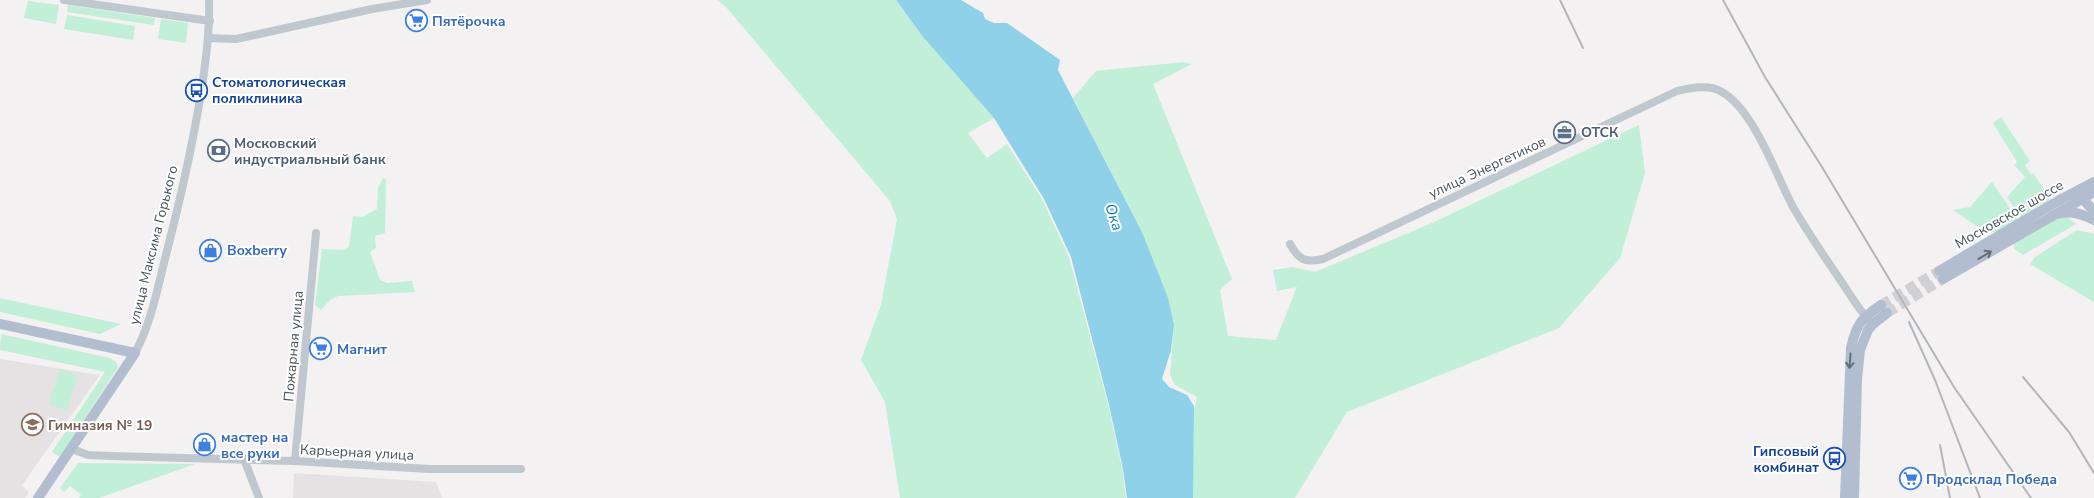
<svg xmlns="http://www.w3.org/2000/svg" width="2094" height="498" viewBox="0 0 2094 498" font-family="'Nunito Sans',sans-serif">
	<rect width="100%" height="100%" fill="#f3f1f1"/>
	<g fill="#e4e2e3">
		<polygon points="0,359 100,375 22,485 29,492 25,498 0,498"/>
		<polygon points="294,473 436,482 442,498 293,498"/>
	</g>
	<g fill="#c2efd7">
		<polygon points="717,0 896,0 923,37 994,118 968,133 987,158 1007,144 1042,199 1069,257 1108,404 1122,468 1126,498 900,498 885,402 861,360 881,305 897,219 890,201 726,7"/>
		<polygon points="28,1 59,5 56,24 24,18"/>
		<polygon points="68,5 155,18 154,25 67,12"/>
		<polygon points="67,15 135,26 133,40 64,29"/>
		<polygon points="161,19 188,23 186,43 158,39"/>
		<polygon points="1184,62 1192,64 1153,84 1232,279 1220,290 1228,336 1276,340 1297,287 1277,291 1273,270 1292,267 1315,272 1432,223 1639,125 1645,173 1620,258 1559,328 1347,412 1295,498 1193,498 1193,415 1197,397 1175,385 1170,375 1174,325 1142,232 1073,98 1096,71"/>
		<polygon points="2001,117 2030,161 2025,165 2031,175 2033,173 2051,199 2021,218 2007,197 2025,177 2014,165 2017,162 1993,123"/>
		<polygon points="383,178 386,180 385,233 375,236 376,248 370,252 380,280 387,283 412,281 415,292 338,296 330,300 321,310 315,305 322,249 342,250 349,247 353,216 362,217 377,209 378,188"/>
		<polygon points="1992,182 2018,220 1996,232 1987,233 1953,210 1970,207"/>
		<polygon points="2060,217 2068,218 2076,224 2023,255 2014,249 2014,243"/>
		<polygon points="2077,230 2094,234 2094,302 2030,264 2035,257"/>
		<polygon points="0,298 121,324 100,334 0,312"/>
		<polygon points="1,334 110,358 116,362 118,367 60,457 52,452 105,372 0,350"/>
		<polygon points="60,369 77,375 67,410 49,404"/>
		<polygon points="78,463 195,464 99,498 79,498 81,495 70,486 64,492 60,488"/>
	</g>
	<polygon fill="#90d1ea" points="896,0 961,0 983,13 985,19 994,23 1007,23 1060,60 1058,70 1142,232 1168,298 1174,325 1171,350 1162,379 1169,387 1187,395 1194,406 1193,498 1127,498 1123,469 1109,405 1071,257 1044,199 994,118 923,37"/>
	<g fill="none" stroke-linecap="round" stroke-linejoin="round">
		<g stroke="#d1d1d4" stroke-width="10" stroke-dasharray="10 5" stroke-linecap="butt">
			<polyline points="1881,305 1939,271"/>
			<polyline points="1887,313 1943,279"/>
		</g>
		<g stroke="#bfc7cf" stroke-width="8">
			<polyline points="64,0 210,21"/>
			<polyline points="209,38 236,39 372,9 427,0"/>
			<path d="M1290,244C1299,260 1305,263 1323,259L1677,91C1691,88 1709,84 1722,92C1754,110 1776,175 1793,207C1808,233 1826,259 1843,284C1851,296 1859,310 1869,320"/>
			<path d="M135,353C152,322 158,285 167,251C181,197 193,143 202,87C206,58 210,30 209,0"/>
			<polyline points="72,449 88,455 111,456 295,461 429,469 521,469"/>
			<polyline points="244,459 259,498"/>
			<polyline points="295,461 316,233"/>
		</g>
		<g stroke="#b2becf" stroke-width="10">
			<polyline points="2078,194 2094,211"/>
			<path d="M2057,214C2071,210 2082,214 2094,220"/>
			<polyline points="1939,271 2058,201 2094,182"/>
			<polyline points="1943,279 2094,192"/>
			<polyline points="0,324 135,353 38,498"/>
			<path d="M1845,498L1851,348C1856,324 1862,318 1881,305"/>
			<polyline points="1854,498 1857,379 1860,350 1868,330 1873,324 1887,313"/>
		</g>
		<g stroke="#b3b6bb" stroke-width="2">
			<polyline points="1560,0 1583,48"/>
			<polyline points="1723,0 1765,77 1822,167 1954,387 2031,498"/>
			<polyline points="1909,322 1935,380 1980,498"/>
			<polyline points="2023,377 2069,432 2094,473"/>
			<polyline points="1940,445 1950,498"/>
		</g>
	</g>
	<defs><path id="oneway-shaft" d="M-6 0H5M1.5-3L5.5 0L1.5 3" fill="none" stroke-width="1.6" stroke-linecap="round" stroke-linejoin="round" transform="scale(1.25)"/></defs>
	<g stroke="#636e7a">
		<use href="#oneway-shaft" transform="translate(1985 255) rotate(-31)"/>
		<use href="#oneway-shaft" transform="translate(1850 361) rotate(94)"/>
	</g>
	<defs>
		<symbol id="supermarket-ring" viewBox="-11 -11 22 22"><circle r="9.5" fill="#fff" stroke="#3f7fe0" stroke-width="1.5"/><path d="M-6-5.5h2.5l.6 2H6L4.5 2H-2.5L-4.4-4H-6ZM-1.5 3.2a1.3 1.3 0 1 0 .1 0ZM3 3.2a1.3 1.3 0 1 0 .1 0Z" fill="#3f7fe0"/></symbol>
		<symbol id="bus-ring" viewBox="-11 -11 22 22"><circle r="9.5" fill="#fff" stroke="#1a4fb4" stroke-width="1.5"/><path d="M-5-6H5V4H4V6H2V4H-2V6H-4V4H-5ZM-3.5-4V0h7V-4ZM-3.5 1.2v1.5H-2V1.2ZM2 1.2v1.5H3.5V1.2Z" fill="#1a4fb4"/></symbol>
		<symbol id="office-ring" viewBox="-11 -11 22 22"><circle r="9.5" fill="#fff" stroke="#5c6f8a" stroke-width="1.5"/><path d="M-6-3h4V-5.5h4V-3h4V5H-6ZM-1-4.5V-3h2v-1.5ZM-6 0V1H6V0Z" fill="#5c6f8a"/></symbol>
		<symbol id="bank-ring" viewBox="-11 -11 22 22"><circle r="9.5" fill="#fff" stroke="#5c6f8a" stroke-width="1.5"/><path d="M-6-4H6V4H-6ZM0-2.3a2.3 2.3 0 1 0 0 4.6a2.3 2.3 0 1 0 0-4.6Z" fill="#5c6f8a"/></symbol>
		<symbol id="shop-ring" viewBox="-11 -11 22 22"><circle r="9.5" fill="#fff" stroke="#3f7fe0" stroke-width="1.5"/><path d="M-5-2.5h2.3a2.7 3.5 0 0 1 5.4 0H5L5.5 6h-11ZM-1.5-2.5h3a1.5 2.3 0 0 0-3 0Z" fill="#3f7fe0"/></symbol>
		<symbol id="school-ring" viewBox="-11 -11 22 22"><circle r="9.5" fill="#fff" stroke="#8d6e63" stroke-width="1.5"/><path d="M0-5L7-2L0 1L-7-2ZM-4 1L0 2.5L4 1V4Q0 6-4 4Z" fill="#8d6e63"/></symbol>
	</defs>
	<g fill-rule="evenodd">
		<use href="#supermarket-ring" x="404" y="8" width="25" height="25"/>
		<use href="#bus-ring" x="184" y="78" width="25" height="25"/>
		<use href="#office-ring" x="1552" y="120" width="25" height="25"/>
		<use href="#bank-ring" x="206" y="138" width="25" height="25"/>
		<use href="#shop-ring" x="198" y="238" width="25" height="25"/>
		<use href="#supermarket-ring" x="308" y="336" width="25" height="25"/>
		<use href="#school-ring" x="20" y="412" width="25" height="25"/>
		<use href="#shop-ring" x="192" y="432" width="25" height="25"/>
		<use href="#bus-ring" x="1822" y="446" width="25" height="25"/>
		<use href="#supermarket-ring" x="1898" y="466" width="25" height="25"/>
	</g>
	<g text-anchor="middle" stroke-width="4" stroke-linejoin="round" paint-order="stroke">
		<g font-size="14" font-weight="bold" fill="#366cbe" stroke="#fff" text-anchor="start">
			<text x="432" y="26">Пятёрочка</text>
			<text x="227" y="255">Boxberry</text>
			<text x="337" y="354">Магнит</text>
			<text x="221" y="442">мастер на<tspan x="221" dy="16">все руки</tspan></text>
			<text x="1926" y="484">Продсклад Победа</text>
		</g>
		<g font-size="14" font-weight="bold" fill="#164399" stroke="#fff" text-anchor="start">
			<text x="212" y="87">Стоматологическая<tspan x="212" dy="16">поликлиника</tspan></text>
			<text x="1819" y="456" text-anchor="end">Гипсовый<tspan x="1819" dy="16">комбинат</tspan></text>
		</g>
		<g font-size="14" font-weight="bold" fill="#4e5e75" stroke="#fff" text-anchor="start">
			<text x="1581" y="137">ОТСК</text>
			<text x="234" y="148">Московский<tspan x="234" dy="16">индустриальный банк</tspan></text>
		</g>
		<g font-size="14" fill="#49535e" stroke="#fff">
			<text transform="translate(1487 167) rotate(-25)" y="5">улица Энергетиков</text>
			<text transform="translate(2009 214) rotate(-30)" y="5">Московское шоссе</text>
			<text transform="translate(153 245) rotate(-76)" y="5">улица Максима Горького</text>
			<text transform="translate(293 346) rotate(-85)" y="5">Пожарная улица</text>
			<text transform="translate(357 452) rotate(3)" y="5">Карьерная улица</text>
		</g>
		<g font-size="14" font-weight="bold" fill="#785e54" stroke="#fff" text-anchor="start">
			<text x="48" y="430">Гимназия № 19</text>
		</g>
		<g font-size="15" font-style="italic" fill="#117eaa" stroke="#fff">
			<text transform="translate(1114 217) rotate(72)" y="5">Ока</text>
		</g>
	</g>
</svg>
